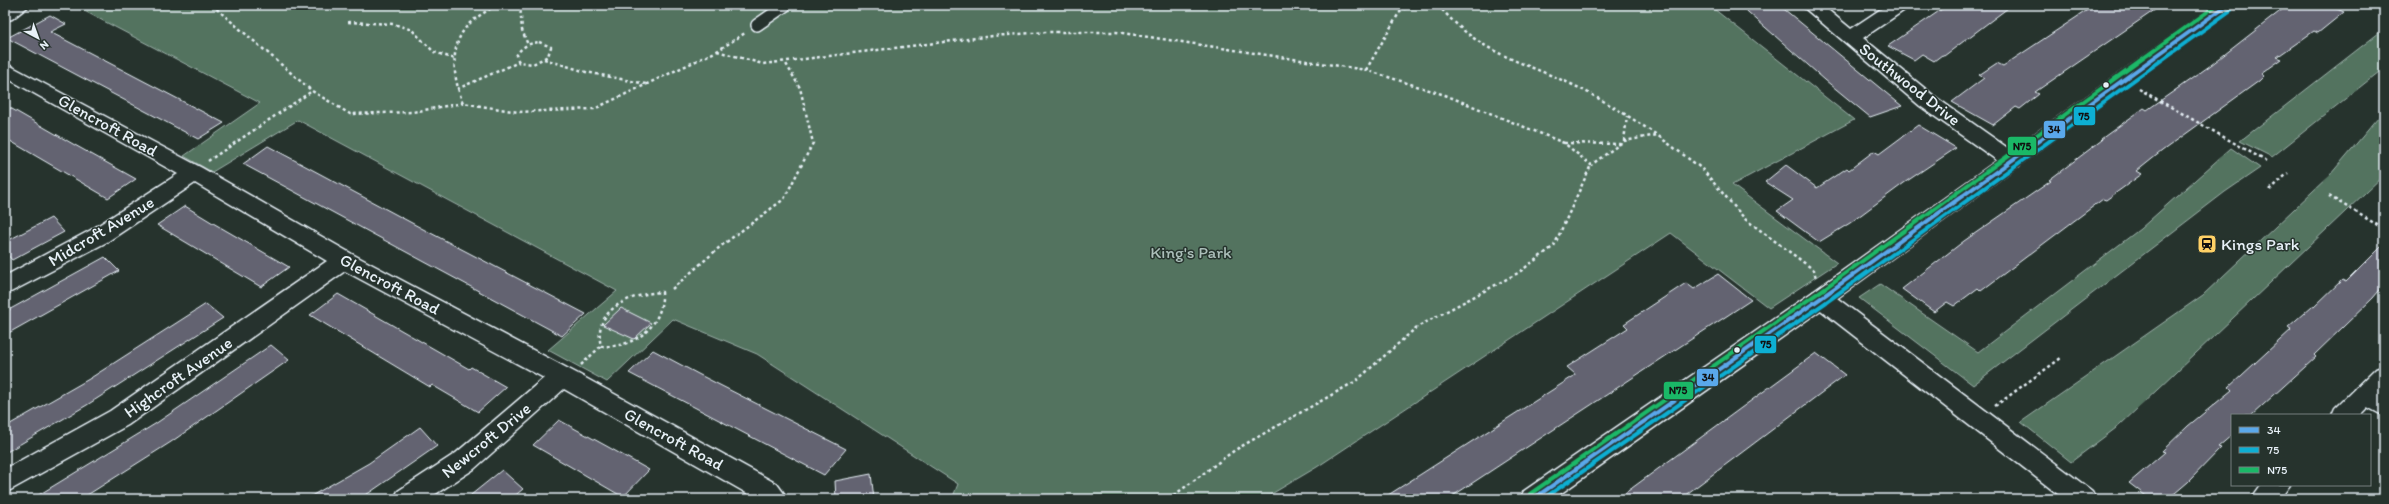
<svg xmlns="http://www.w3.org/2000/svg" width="2389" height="504" viewBox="0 0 2389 504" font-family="Itim,sans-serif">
	<rect width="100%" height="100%" fill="#26332d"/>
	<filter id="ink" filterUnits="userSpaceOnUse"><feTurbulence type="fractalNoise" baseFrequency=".025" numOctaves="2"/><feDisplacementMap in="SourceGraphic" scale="8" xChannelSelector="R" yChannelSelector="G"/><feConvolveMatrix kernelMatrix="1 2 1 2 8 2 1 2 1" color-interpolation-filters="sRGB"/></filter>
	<g filter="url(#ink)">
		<g fill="#52735e" stroke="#9db2ab">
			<polygon points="73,5 1709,5 1854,120 1732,185 1837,263 1769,308 1671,233 1317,467 1263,499 952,499 958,484 757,354 673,319 607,382 548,350 617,291 298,120 212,172 184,156 260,103"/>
			<polygon points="2384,29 2384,68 2272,157 2240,141"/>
			<polygon points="2384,111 2384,175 2120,425 2071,462 2021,422 2203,295 2330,175"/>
			<polygon points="2231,148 2260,168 2225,192 1973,385 1859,298 1880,284 1978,352 2140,229"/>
		</g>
		<g fill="#646471" stroke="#e8f1f8">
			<polygon points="1740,5 1779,5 1902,106 1870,117 1825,80"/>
			<polygon points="1948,5 2012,5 1944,56 1942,55 1934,61 1922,54 1914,60 1888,46"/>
			<polygon points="2095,5 2162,5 2035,92 2039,94 2020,109 2016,107 1993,125 1952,102 1984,78 1979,75 1997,63 2003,66"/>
			<polygon points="2288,5 2328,5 2344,12 2318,33 2314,31 2277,57 2282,59 2261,74 2264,76 2259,81 2162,151 2137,171 2142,174 2106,200 2103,199 1981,291 1978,288 1954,306 1947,302 1934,312 1902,289 1964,241 2051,181 2049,180 2102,140 2101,139 2144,108 2147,110 2211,65"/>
			<polygon points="50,15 66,24 50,32 224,123 198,139 7,38"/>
			<polygon points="5,105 73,144 136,179 108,198 5,138"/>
			<polygon points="1918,125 1956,148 1904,183 1850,223 1819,242 1777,211 1793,200 1765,182 1786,165 1817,188 1847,168 1849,170 1874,151 1879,154"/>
			<polygon points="268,146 423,229 586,314 562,336 243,164"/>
			<polygon points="185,206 213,223 289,267 261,287 157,225"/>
			<polygon points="51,218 64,232 12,260 5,252 5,242"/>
			<polygon points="2384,244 2384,285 2373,298 2314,355 2316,357 2252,415 2232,415 2232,435 2218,447 2221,448 2188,482 2168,499 2150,499 2129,483 2165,452 2162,451 2188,426 2232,390 2229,387 2292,329 2288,327 2312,306 2314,307 2342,280 2346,282"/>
			<polygon points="105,257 119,271 5,335 5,312"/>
			<polygon points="1718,274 1751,300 1448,499 1382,499 1574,376 1575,374 1567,367 1628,328 1624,324 1686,283 1694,289"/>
			<polygon points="338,294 469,369 471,367 506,387 478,412 432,385 430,387 310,315"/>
			<polygon points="206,304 223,318 87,405 5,453 5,427 89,379"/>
			<polygon points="621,308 651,323 634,339 603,325"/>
			<polygon points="271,345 289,360 171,442 81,499 32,499 155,424"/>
			<polygon points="653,350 700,375 846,449 824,475 629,373"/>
			<polygon points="1816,353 1845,375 1680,499 1617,499"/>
			<polygon points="559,420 610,448 649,470 623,497 533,445"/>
			<polygon points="420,427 437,446 369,493 358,499 306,499 369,463"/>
			<polygon points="502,470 523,489 511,499 466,499"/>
			<polygon points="871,474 874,499 836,499 835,481"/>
		</g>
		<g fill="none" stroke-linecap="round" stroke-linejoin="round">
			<defs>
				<polyline id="lane" points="757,25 786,5"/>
				<g id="street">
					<polygon points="8,5 30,5 12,19 5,21 5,7"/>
					<polygon points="1801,5 1822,5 1851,29 1887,5 1909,5 1906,9 1863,38 1934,96 2019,156 2022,161 2019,166 2012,168 2005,166 1920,106"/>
					<polygon points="5,63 202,168 352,254 580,375 777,484 788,499 757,499 564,389 474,469 428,499 394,499 398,491 456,453 544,378 345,271 128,425 5,493 5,469 110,411 327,261 195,183 107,242 5,295 5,276 91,230 178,174 5,77"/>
					<polygon points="1821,289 1829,292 2092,491 2096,499 2064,499 1813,304 1810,298 1813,292"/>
					<polygon points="2365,384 2384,393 2384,416 2356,401 2353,394 2356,387"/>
				</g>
				<g id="secondary">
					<polygon points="2215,5 2236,5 2233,9 1829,304 1553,499 1520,499 1524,491 1813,292"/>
					<polygon points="2384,365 2384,390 2360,415 2332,415 2335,408 2376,368"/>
					<polygon points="2261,485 2290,485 2280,499 2251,499"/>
				</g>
			</defs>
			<use href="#lane" stroke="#e8f1f8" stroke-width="14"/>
			<use href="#street" stroke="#e8f1f8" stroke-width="3"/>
			<use href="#secondary" stroke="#e8f1f8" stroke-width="3"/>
			<g stroke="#e8f1f8" stroke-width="2.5" stroke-dasharray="3 3" stroke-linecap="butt">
				<polyline points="212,5 312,91 350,114 413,112 463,103"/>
				<path d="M496,5C487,11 478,16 470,23C448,44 453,78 463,103L518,112L594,109L717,51L745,33"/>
				<polyline points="520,5 522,30 528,45"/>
				<path d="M1438,5C1481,55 1517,59 1573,85C1602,99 1630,117 1657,135"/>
				<polyline points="348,22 394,24 412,30 434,52 455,59"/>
				<path d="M539,42L551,47L548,56L533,64L519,62L516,56C521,47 529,43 539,42Z"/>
				<polyline points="717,51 763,64 993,36 1046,32 1116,32 1366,70 1445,95 1564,143 1591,165 1624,141 1657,135 1701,168 1745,219 1814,270 1816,279"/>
				<polyline points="544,59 586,72 646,84"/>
				<polyline points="1366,70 1399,13 1409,5"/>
				<polyline points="457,89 519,62"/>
				<polyline points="2139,89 2266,161"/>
				<polyline points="1624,141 1627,116"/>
				<polyline points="1564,143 1619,144"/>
				<polyline points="208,161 312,91"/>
				<polyline points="2270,190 2288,173"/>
				<polyline points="2329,196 2384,229"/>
				<polyline points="672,289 721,246 784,199 813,143 800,88 785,62"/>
				<path d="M662,292C664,326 634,349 601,346C592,309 631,294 662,292Z"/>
				<polyline points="581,365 601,346"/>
				<polyline points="1995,406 2061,358"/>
				<polyline points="1169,499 1235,450 1356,381 1417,327 1518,273 1554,246 1591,165"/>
			</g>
			<use href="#lane" stroke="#26332d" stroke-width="11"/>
			<use href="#street" fill="#26332d" fill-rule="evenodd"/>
			<use href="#secondary" fill="#26332d" fill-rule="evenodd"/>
			<defs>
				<polyline id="bus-1" points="1533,499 1821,298 2227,5"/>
				<polyline id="bus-2" points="1543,499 1825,303 2231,10"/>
				<polyline id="bus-3" points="1530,494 1818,293 2217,5"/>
			</defs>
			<use href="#bus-1" stroke="#26332d" stroke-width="7"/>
			<use href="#bus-2" stroke="#26332d" stroke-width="7"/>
			<use href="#bus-3" stroke="#26332d" stroke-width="7"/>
			<use href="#bus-1" stroke="#5aa8eb" stroke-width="4"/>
			<use href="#bus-2" stroke="#0dafd3" stroke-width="4"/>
			<use href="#bus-3" stroke="#1ab867" stroke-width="4"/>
		</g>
	</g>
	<defs>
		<symbol id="station-square" viewBox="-11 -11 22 22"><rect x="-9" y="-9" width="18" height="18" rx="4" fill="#ffd166" stroke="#26332d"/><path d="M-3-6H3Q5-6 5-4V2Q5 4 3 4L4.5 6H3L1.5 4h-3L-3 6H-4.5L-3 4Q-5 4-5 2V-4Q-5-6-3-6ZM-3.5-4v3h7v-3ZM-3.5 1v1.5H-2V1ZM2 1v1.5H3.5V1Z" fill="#111"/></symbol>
	</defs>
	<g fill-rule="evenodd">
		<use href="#station-square" x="2196" y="233" width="22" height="22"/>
	</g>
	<g fill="#e8f1f8" stroke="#26332d" stroke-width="1.5">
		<circle cx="2106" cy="85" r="3.5"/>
		<circle cx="1737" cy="350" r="3.5"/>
	</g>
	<g text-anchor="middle" stroke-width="3" stroke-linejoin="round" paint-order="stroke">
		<g font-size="17" fill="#e8f1f8" stroke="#26332d">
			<text transform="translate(1910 84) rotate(38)" y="6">Southwood Drive</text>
			<text transform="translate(108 125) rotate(29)" y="6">Glencroft Road</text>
			<text transform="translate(101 231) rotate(-31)" y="6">Midcroft Avenue</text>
			<text transform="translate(390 284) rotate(28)" y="6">Glencroft Road</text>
			<text transform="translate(178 377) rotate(-35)" y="6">Highcroft Avenue</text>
			<text transform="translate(674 439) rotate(29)" y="6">Glencroft Road</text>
			<text transform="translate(486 440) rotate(-39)" y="6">Newcroft Drive</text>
		</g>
		<g font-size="17" fill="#e8f1f8" stroke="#26332d" text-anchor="start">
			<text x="2221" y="250">Kings Park</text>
		</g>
		<g font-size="17" fill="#acbfba" stroke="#26332d">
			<text x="1191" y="258">King's Park</text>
		</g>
	</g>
	<g stroke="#26332d" stroke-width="1.5">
		<rect x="2073" y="106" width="23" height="20" rx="4" fill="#0dafd3"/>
		<rect x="2043" y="120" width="23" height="19" rx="4" fill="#5aa8eb"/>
		<rect x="2007" y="136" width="30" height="20" rx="4" fill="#1ab867"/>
		<rect x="1754" y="335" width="23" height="19" rx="4" fill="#0dafd3"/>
		<rect x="1696" y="368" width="23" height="19" rx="4" fill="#5aa8eb"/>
		<rect x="1663" y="381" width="31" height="19" rx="4" fill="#1ab867"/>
	</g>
	<g font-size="11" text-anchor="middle" font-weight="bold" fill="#111">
		<text x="2084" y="120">75</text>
		<text x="2054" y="133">34</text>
		<text x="2022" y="150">N75</text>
		<text x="1766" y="348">75</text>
		<text x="1708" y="381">34</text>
		<text x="1678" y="394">N75</text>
	</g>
	<rect width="2389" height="504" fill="none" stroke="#26332d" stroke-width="20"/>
	<rect x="10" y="10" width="2369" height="484" fill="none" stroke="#e8f1f8" stroke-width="1.5" filter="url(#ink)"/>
	<rect x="2231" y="414" width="140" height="72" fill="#26332d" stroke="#747f7e"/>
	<rect x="2239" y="427" width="20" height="6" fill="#5aa8eb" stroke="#747f7e"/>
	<text x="2267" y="434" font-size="12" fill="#e8f1f8">34</text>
	<rect x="2239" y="447" width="20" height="6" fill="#0dafd3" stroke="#747f7e"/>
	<text x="2267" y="454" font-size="12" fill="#e8f1f8">75</text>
	<rect x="2239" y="467" width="20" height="6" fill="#1ab867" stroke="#747f7e"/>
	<text x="2267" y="474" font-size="12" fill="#e8f1f8">N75</text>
	<g transform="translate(38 38) rotate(139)" stroke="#26332d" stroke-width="3" paint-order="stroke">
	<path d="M0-3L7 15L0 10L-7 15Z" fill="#e8f1f8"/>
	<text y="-6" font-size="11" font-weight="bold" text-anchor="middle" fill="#e8f1f8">N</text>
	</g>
</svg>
